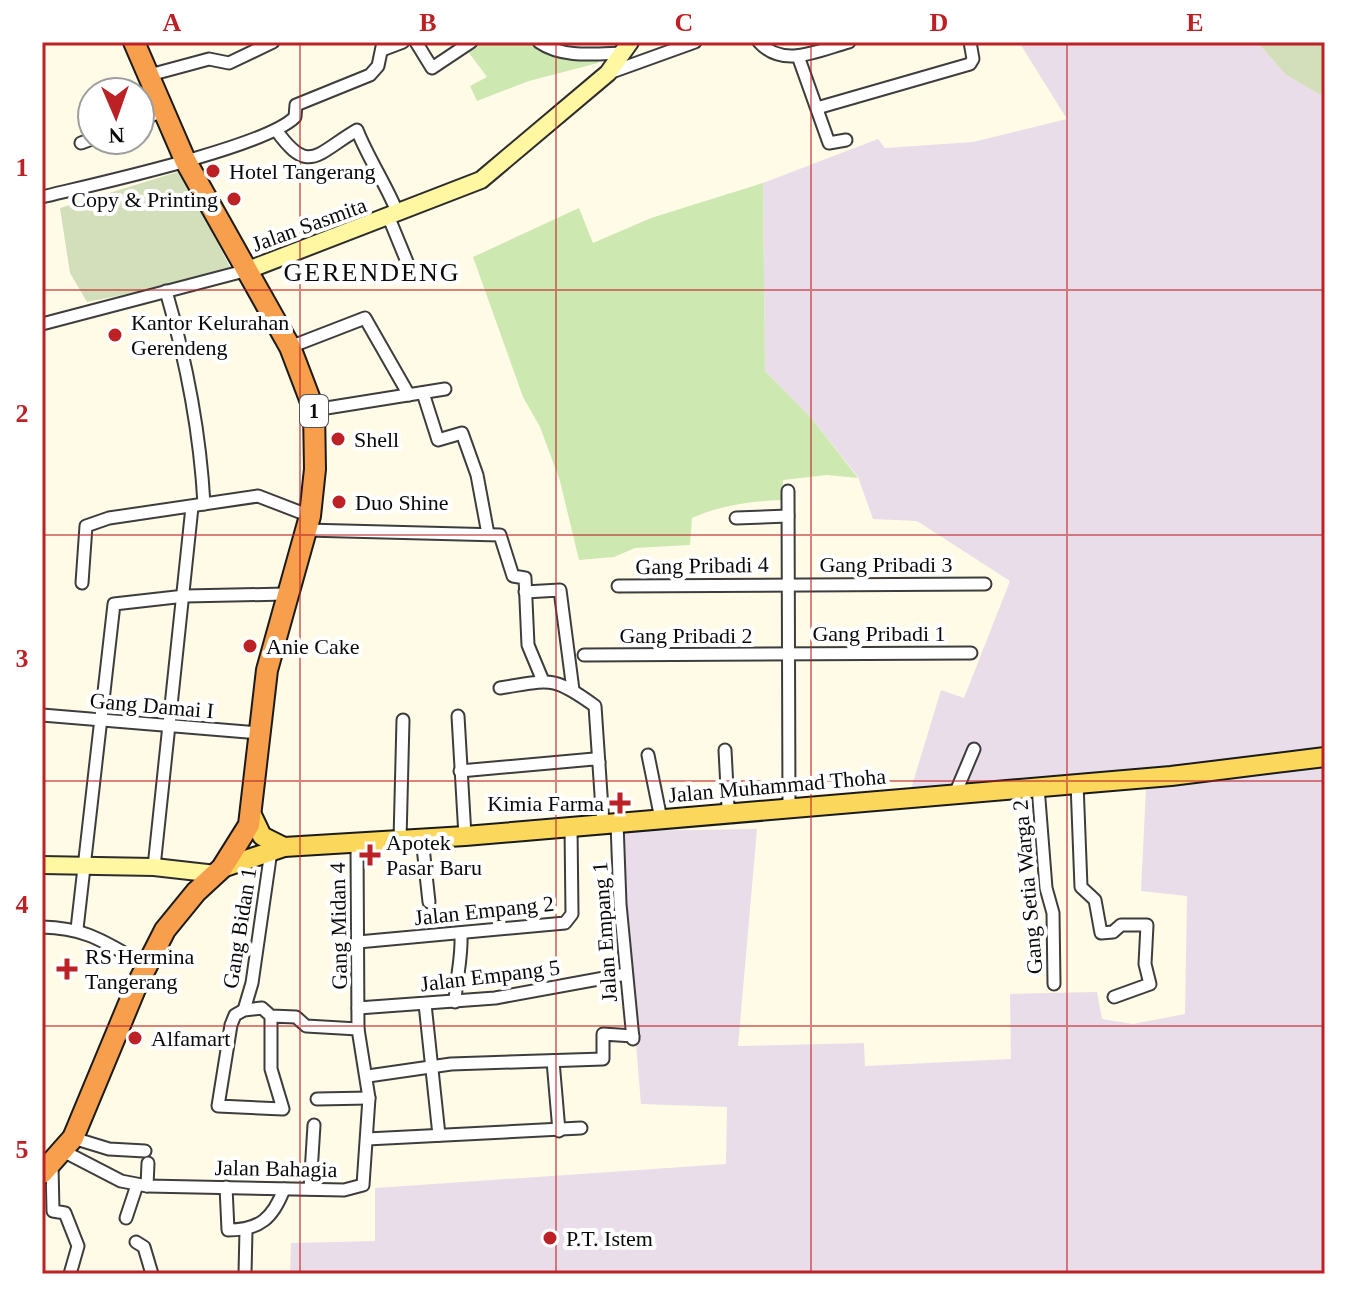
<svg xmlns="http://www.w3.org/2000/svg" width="1367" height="1316" viewBox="0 0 1367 1316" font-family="'Times New Roman',serif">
	<rect width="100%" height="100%" fill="#fffbe7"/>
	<polygon fill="#e9ddea" points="1019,42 1257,42 1286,75 1319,94 1325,93 1325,1274 290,1274 291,1243 375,1241 375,1188 726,1164 727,1107 641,1104 618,831 757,829 738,1046 864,1043 865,1066 1011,1059 1010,994 1097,992 1102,1019 1133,1024 1185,1014 1187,896 1141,891 1147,768 911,789 941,690 964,698 1010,581 917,521 873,519 858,477 813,420 765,371 763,183 878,139 885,148 973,142 1067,119"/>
	<g fill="#cde9b1">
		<polygon points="461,42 542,42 549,46 600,52 598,63 529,81 477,101 470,86 487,77"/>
		<path d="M763,183L765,371L813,420L858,478L827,475L783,480L782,500C750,501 722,505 692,518L690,545L635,548L614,557L579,560L560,481L540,427L523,397L473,257L579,208L593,243L651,218Z"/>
	</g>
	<g fill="#d2dfba">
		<polygon points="1257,42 1325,42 1325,93 1319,94 1286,75"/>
		<polygon points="181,171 233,273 87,302 70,273 60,208"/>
	</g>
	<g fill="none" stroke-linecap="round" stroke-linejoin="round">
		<defs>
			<g id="street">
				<polyline points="416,42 432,68 471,42"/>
				<path d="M539,42C562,58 594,54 621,53"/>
				<path d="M759,42C783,69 819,50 849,42"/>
				<polyline points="382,50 403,42"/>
				<polyline points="798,56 829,143 846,140"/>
				<polyline points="609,73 695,42"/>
				<polyline points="146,76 209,59 229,63 273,42"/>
				<polyline points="817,108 970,64 973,59 970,42"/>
				<polyline points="140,120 163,111"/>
				<path d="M276,130C309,176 316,154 357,130C369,160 386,184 398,214"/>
				<polyline points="81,143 92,139"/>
				<path d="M42,197C91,185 266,147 295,117L296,105L370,75L378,66L383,42"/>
				<polyline points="389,218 412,274 432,270"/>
				<path d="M166,291C186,360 200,431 204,504"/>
				<polyline points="42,324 248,270"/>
				<polyline points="290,347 365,318 409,395"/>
				<polyline points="423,393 438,440 462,433 477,475 488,534"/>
				<polyline points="314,410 445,389"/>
				<polyline points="788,491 789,809"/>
				<polyline points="736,518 788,516"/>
				<polyline points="306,530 500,535 513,576 525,578 528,645 543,681"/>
				<polyline points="82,583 86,526 109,518 258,496 310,516"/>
				<polyline points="618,586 985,584"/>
				<polyline points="525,592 560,590 573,690"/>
				<polyline points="584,655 971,653"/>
				<path d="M500,688C551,680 552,675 595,706L603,824"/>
				<polyline points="42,715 259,733"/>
				<polyline points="458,716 465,836"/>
				<polyline points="725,750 728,807 737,812"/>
				<polyline points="648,755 661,819"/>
				<polyline points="460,771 594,759 599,762"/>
				<polyline points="1077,783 1081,887 1095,900 1101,933 1113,932 1121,925 1147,925 1145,964 1150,984 1114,997"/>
				<polyline points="1038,787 1046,888 1053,913 1054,984"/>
				<polyline points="955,794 974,749"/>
				<polyline points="617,823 620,904 633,1039"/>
				<polyline points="422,838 429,902"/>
				<polyline points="400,840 403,720"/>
				<polyline points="154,867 192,507"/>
				<path d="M42,927C89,928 107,944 147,966"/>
				<polyline points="77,929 114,604 185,596 286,594"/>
				<polyline points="358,942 565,923 572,914 571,827"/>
				<path d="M455,1002C456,978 462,960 461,935"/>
				<polyline points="425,1004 439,1135"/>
				<polyline points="358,1008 495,998 626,974"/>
				<polyline points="244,1010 252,983 271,851"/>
				<polyline points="271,1016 271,1069 283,1109 218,1106 231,1025 235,1015 244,1010 262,1008 271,1016 296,1017 306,1026 358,1029"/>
				<polyline points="553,1061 559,1131"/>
				<polyline points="368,1076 451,1064 603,1059 603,1034 633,1036"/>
				<polyline points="317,1099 369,1098"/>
				<polyline points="73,1138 109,1149 145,1151"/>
				<polyline points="367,1139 581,1128"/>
				<polyline points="63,1151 121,1181 147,1186 344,1190 363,1185 369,1098 358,1029 357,844"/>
				<polyline points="52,1165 53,1211 65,1213 78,1246 70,1274"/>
				<polyline points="147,1186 148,1163"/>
				<path d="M226,1187L228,1230C260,1230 273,1218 284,1189"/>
				<polyline points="310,1189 314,1125"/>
				<polyline points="126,1218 137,1185"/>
				<polyline points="136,1242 144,1247 152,1274"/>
				<polyline points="245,1274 246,1230"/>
			</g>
			<g id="secondary">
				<polyline points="248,270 481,180 608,73 630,42"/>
				<polyline points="42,865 154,867 216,874"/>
			</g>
			<g id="primary">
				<polyline points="252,815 262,836 284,847"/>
				<polyline points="222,868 284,847 465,836 1171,776 1325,757"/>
			</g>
			<polyline id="highway" points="42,1173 73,1138 135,989 165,930 196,892 222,868 249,825 267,670 310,516 315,469 314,410 290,347 185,160 134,42"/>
		</defs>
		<use href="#street" stroke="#3d3d3d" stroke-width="15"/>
		<use href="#secondary" stroke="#2c2c2c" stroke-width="20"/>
		<use href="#primary" stroke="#1b1b1b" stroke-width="22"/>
		<use href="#highway" stroke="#1b1b1b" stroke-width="24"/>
		<use href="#street" stroke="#fff" stroke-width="11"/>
		<use href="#secondary" stroke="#fff7a2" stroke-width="16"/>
		<use href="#primary" stroke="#fbd85b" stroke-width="18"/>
		<use href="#highway" stroke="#f79f4d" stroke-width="20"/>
	</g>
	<path fill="none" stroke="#bb2125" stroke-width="2" stroke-opacity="0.55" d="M300,42V1274M556,42V1274M811,42V1274M1067,42V1274M42,290H1325M42,535H1325M42,781H1325M42,1026H1325"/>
	<g fill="#bb2125" stroke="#fff" stroke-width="3">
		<circle cx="213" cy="171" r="8"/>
		<circle cx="234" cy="199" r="8"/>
		<circle cx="115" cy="335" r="8"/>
		<circle cx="338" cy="439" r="8"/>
		<circle cx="339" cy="502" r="8"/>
		<circle cx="250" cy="646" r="8"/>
		<path d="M616 791h8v8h8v8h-8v8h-8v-8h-8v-8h8z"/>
		<path d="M366 843h8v8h8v8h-8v8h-8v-8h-8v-8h8z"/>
		<path d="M63 957h8v8h8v8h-8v8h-8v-8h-8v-8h8z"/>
		<circle cx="135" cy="1038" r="8"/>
		<circle cx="550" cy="1238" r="8"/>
	</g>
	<g text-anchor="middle" stroke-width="8" stroke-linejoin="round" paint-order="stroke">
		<rect fill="#fff" stroke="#545454" stroke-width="2" x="300" y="395" width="28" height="32" rx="6"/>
		<g font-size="20" font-weight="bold" fill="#0a0a0a">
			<text x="314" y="418">1</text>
		</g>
		<g font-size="22" fill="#0a0a0a" stroke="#fff" text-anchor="start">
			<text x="229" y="179">Hotel Tangerang</text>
			<text x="218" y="207" text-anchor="end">Copy &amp; Printing</text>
			<text x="131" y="330">Kantor Kelurahan<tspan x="131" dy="25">Gerendeng</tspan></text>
			<text x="354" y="447">Shell</text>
			<text x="355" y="510">Duo Shine</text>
			<text x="266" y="654">Anie Cake</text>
			<text x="604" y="811" text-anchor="end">Kimia Farma</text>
			<text x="386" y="850">Apotek<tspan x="386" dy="25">Pasar Baru</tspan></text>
			<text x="85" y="964">RS Hermina<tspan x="85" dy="25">Tangerang</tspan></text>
			<text x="151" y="1046">Alfamart</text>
			<text x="566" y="1246">P.T. Istem</text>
		</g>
		<g font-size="22" fill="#0a0a0a" stroke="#fff">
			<text transform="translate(309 224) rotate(-20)" y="8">Jalan Sasmita</text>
			<text x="886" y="572">Gang Pribadi 3</text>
			<text transform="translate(702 565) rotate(-1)" y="8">Gang Pribadi 4</text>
			<text x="879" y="641">Gang Pribadi 1</text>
			<text x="686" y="643">Gang Pribadi 2</text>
			<text transform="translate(152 705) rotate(5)" y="8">Gang Damai I</text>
			<text transform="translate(777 785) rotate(-5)" y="8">Jalan Muhammad Thoha</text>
			<text transform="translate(1027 887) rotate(-95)" y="8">Gang Setia Warga 2</text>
			<text transform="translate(484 910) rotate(-6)" y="8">Jalan Empang 2</text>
			<text transform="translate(338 926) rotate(-91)" y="8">Gang Midan 4</text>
			<text transform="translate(239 928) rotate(-81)" y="8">Gang Bidan 1</text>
			<text transform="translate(604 932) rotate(-94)" y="8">Jalan Empang 1</text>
			<text transform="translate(490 975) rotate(-7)" y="8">Jalan Empang 5</text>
			<text transform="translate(276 1168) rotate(1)" y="8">Jalan Bahagia</text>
		</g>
		<g font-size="26" letter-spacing="2" fill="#0a0a0a" stroke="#fff">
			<text x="372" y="281">GERENDENG</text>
		</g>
	</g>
	<rect width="1367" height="1316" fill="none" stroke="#ffffff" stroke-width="88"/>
	<g transform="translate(116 116) rotate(178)"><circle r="38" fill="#ffffff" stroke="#9d9d9d" stroke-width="2"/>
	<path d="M0-6L14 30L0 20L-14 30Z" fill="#bb2125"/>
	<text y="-12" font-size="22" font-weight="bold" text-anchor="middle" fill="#0a0a0a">N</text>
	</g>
	<rect x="44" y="44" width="1279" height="1228" fill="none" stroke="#bb2125" stroke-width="3"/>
	<g font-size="26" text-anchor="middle" font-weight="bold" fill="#bb2125">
		<text x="172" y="31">A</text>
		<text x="428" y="31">B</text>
		<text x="684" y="31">C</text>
		<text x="939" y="31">D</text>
		<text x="1195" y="31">E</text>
		<text x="22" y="176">1</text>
		<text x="22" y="422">2</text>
		<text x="22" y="667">3</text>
		<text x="22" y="913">4</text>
		<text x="22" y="1158">5</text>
	</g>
</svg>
